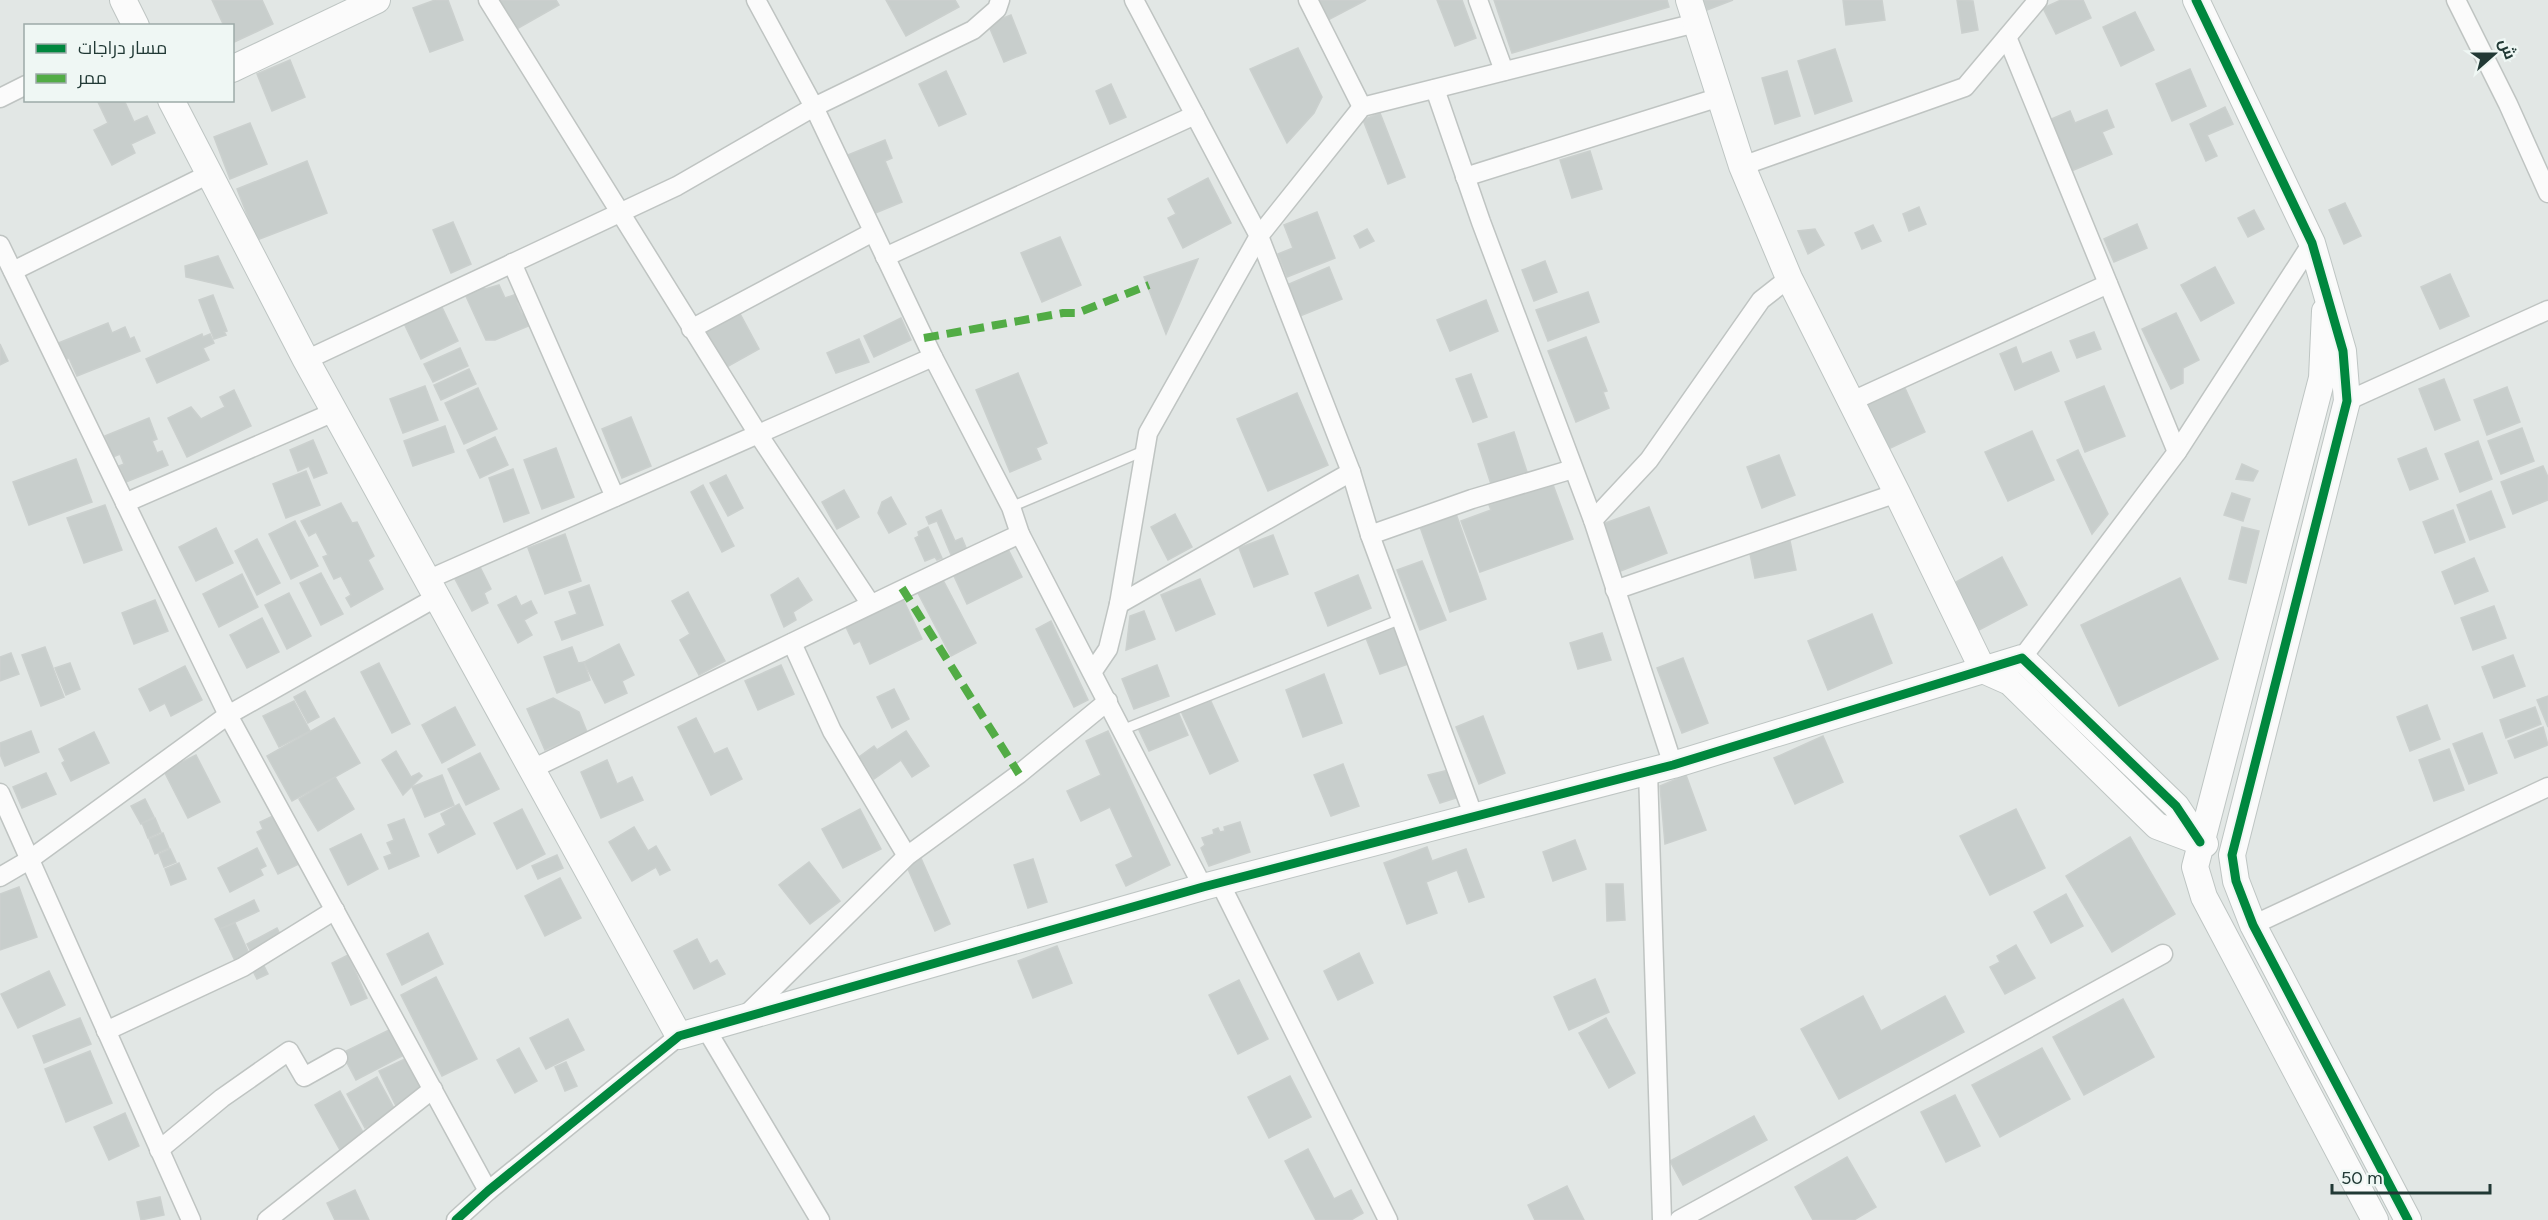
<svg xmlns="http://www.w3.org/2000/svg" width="2548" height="1220" viewBox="0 0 2548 1220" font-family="Figtree,Cairo,sans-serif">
	<rect width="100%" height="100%" fill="#e2e7e5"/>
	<g fill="#c8cecc" stroke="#cbd0ce" stroke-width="1.5">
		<polygon points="212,0 262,0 273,24 232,43 232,26 224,26"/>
		<polygon points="435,0 448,0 463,40 430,52 413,8"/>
		<polygon points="498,0 556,0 559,5 515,30"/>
		<polygon points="886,0 955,0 959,7 906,36"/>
		<polygon points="1317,0 1366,0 1328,20"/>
		<polygon points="1437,0 1462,0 1476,38 1455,46"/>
		<polygon points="1494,0 1667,0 1669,7 1512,53"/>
		<polygon points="1703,0 1733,0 1707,10"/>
		<polygon points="1843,0 1882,0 1885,20 1846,25"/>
		<polygon points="1957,0 1973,1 1978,30 1962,33"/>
		<polygon points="2061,0 2083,0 2091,18 2056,34 2043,8"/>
		<polygon points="2135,12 2154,50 2121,66 2103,27"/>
		<polygon points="1011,15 1026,53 1004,62 988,24"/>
		<polygon points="1298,48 1322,97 1314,113 1287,143 1250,69"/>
		<polygon points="1835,49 1852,101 1815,114 1798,61"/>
		<polygon points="290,60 305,97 272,111 257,74"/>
		<polygon points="2190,69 2206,106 2172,121 2156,84"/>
		<polygon points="946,71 966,114 939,126 919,84"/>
		<polygon points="1787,71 1800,116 1775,124 1762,78"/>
		<polygon points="1111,84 1126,117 1110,124 1096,91"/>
		<polygon points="97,100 124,100 134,122 147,116 155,133 131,144 135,153 112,165 94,130 108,123"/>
		<polygon points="2225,107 2233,124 2207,135 2217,156 2206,161 2190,124"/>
		<polygon points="2107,110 2114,127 2102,132 2112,154 2069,172 2047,121 2070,111 2075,123"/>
		<polygon points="1380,113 1405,177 1388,184 1363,120"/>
		<polygon points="250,123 267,164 230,179 214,137"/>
		<polygon points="885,140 892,158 885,161 902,202 873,214 848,155"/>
		<polygon points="1590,151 1602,189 1572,198 1560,160"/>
		<polygon points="307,161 327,213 257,240 237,189"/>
		<polygon points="1208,178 1231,223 1183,248 1168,218 1176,214 1168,199"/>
		<polygon points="2345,203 2361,236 2344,244 2329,210"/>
		<polygon points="1919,207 1926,224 1909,231 1903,214"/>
		<polygon points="2254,210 2264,229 2248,237 2238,218"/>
		<polygon points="1317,212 1335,258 1287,277 1278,254 1293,248 1284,225"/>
		<polygon points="453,222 471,264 451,273 433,230"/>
		<polygon points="2137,224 2147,248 2114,262 2104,239"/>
		<polygon points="1873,225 1881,241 1862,249 1855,233"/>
		<polygon points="1367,229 1374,241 1360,248 1354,236"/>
		<polygon points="1815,229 1824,245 1808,254 1798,231"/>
		<polygon points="1060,237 1081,285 1042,302 1021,253"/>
		<polygon points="218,256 233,288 186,277 185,266"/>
		<polygon points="1198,259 1180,302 1166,334 1144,277"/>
		<polygon points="1545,261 1557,292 1534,301 1522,270"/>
		<polygon points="1329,267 1342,299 1300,316 1287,285"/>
		<polygon points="2215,267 2234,303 2201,321 2181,285"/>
		<polygon points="2450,274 2469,316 2440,329 2421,287"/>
		<polygon points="483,284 485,289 499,285 505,298 517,294 520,300 517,302 522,314 528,312 533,324 495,340 486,340 464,292"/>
		<polygon points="1588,292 1599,322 1548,341 1536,310"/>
		<polygon points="213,295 227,331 224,332 226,335 214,339 199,300"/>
		<polygon points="1486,300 1498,331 1450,351 1437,320"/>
		<polygon points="439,301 458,341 421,359 402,319"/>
		<polygon points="738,310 759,349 725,368 704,328"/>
		<polygon points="2176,313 2199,360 2183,368 2183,383 2171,389 2142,329"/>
		<polygon points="901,318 911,340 874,357 864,336"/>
		<polygon points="108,323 112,333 125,327 130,339 134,337 140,351 77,376 69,358 63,361 56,344"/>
		<polygon points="2094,332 2101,349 2077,358 2070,341"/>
		<polygon points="202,334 203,337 210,334 214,343 203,348 209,360 157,383 146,359"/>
		<polygon points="1586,337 1607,391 1603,392 1609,408 1576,422 1548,351"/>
		<polygon points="859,339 869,362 836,373 827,353"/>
		<polygon points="0,344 8,361 0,365"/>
		<polygon points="2016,347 2022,364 2051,352 2059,371 2015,390 2000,354"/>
		<polygon points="460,348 468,366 433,382 424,364"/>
		<polygon points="469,369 476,384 441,400 434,385"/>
		<polygon points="1018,373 1047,443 1036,448 1041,459 1010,472 976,390"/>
		<polygon points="1471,374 1487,417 1473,422 1456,379"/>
		<polygon points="2444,379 2460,420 2435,430 2419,389"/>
		<polygon points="425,386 438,420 403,433 390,399"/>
		<polygon points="1904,386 1925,432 1884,451 1862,405"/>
		<polygon points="2104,386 2125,436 2085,452 2065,402"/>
		<polygon points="2507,387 2520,422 2487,435 2474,400"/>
		<polygon points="478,388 497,429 464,444 445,403"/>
		<polygon points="234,390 251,426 187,457 168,418 191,407 201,419 225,407 220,397"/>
		<polygon points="1297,393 1328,465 1268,491 1237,419"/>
		<polygon points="631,417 651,466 622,478 602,429"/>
		<polygon points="149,418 157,439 152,441 157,453 162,451 168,465 126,482 119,466 124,464 120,454 113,457 105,436"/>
		<polygon points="445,426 454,452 413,466 404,441"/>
		<polygon points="2522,428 2534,461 2501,474 2488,441"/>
		<polygon points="2032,431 2054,480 2008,501 1985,452"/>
		<polygon points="1514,432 1527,472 1491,484 1478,444"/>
		<polygon points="495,437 508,465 480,478 467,450"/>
		<polygon points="313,440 327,473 314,478 309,466 298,471 290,450"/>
		<polygon points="2478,441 2492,479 2460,492 2445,454"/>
		<polygon points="556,448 574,497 542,509 524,460"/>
		<polygon points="2426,448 2438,479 2410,490 2398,459"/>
		<polygon points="2078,450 2108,514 2092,534 2057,460"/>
		<polygon points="1779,455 1795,495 1762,508 1747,467"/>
		<polygon points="76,459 92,502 29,525 13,482"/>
		<polygon points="2242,464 2258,471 2253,481 2236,479"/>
		<polygon points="2543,466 2548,477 2548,500 2513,514 2501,482"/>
		<polygon points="513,469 529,513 504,522 489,478"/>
		<polygon points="306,471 320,505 286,518 273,484"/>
		<polygon points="726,475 743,508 728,516 710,483"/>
		<polygon points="1552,482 1573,539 1480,572 1461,521 1491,510 1489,505"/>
		<polygon points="703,485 734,546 722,552 691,492"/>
		<polygon points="844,490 859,517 837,529 822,502"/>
		<polygon points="2491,491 2505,527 2470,540 2457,505"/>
		<polygon points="2232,493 2250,499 2243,521 2224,515"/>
		<polygon points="891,497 906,524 889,533 878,513 882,502"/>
		<polygon points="341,503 352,523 357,522 374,556 368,560 383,589 351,607 346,598 351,595 341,576 334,579 323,557 328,555 316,532 309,536 301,521"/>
		<polygon points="105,505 122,550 84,563 67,518"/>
		<polygon points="1649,507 1667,553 1618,572 1600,525"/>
		<polygon points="941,510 955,541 962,538 967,550 952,557 937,521 929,524 926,517"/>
		<polygon points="2453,510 2465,542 2435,553 2423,522"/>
		<polygon points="1455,511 1486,599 1450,612 1419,524"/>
		<polygon points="1175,514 1192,547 1168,560 1151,527"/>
		<polygon points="295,521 318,566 291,579 269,534"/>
		<polygon points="928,527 942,558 937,560 935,557 925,561 915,538 919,536 918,532"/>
		<polygon points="2242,527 2259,531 2246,583 2229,579"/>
		<polygon points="216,528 233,563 196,581 179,547"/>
		<polygon points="565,534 581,581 545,594 528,548"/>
		<polygon points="1273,535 1288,574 1254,587 1239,548"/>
		<polygon points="257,539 280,583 257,595 235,551"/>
		<polygon points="1790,541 1796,570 1755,578 1749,549"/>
		<polygon points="1008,549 1022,577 967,604 954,576"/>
		<polygon points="2002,557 2027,605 1979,630 1954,583"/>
		<polygon points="2474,558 2488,591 2455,604 2442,572"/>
		<polygon points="1422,561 1446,620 1420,630 1397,570"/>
		<polygon points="479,565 491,589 484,593 488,603 472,611 454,577"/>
		<polygon points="321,573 343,614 321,625 300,583"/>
		<polygon points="242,574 258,607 219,627 203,594"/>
		<polygon points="1358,575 1371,608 1328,626 1315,593"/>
		<polygon points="798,578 812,600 793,612 796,620 784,627 771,595"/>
		<polygon points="2180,578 2218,659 2119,706 2081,625"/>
		<polygon points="1200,579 1215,614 1176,631 1161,595"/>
		<polygon points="943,580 976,643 951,656 918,593"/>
		<polygon points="589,585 603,625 562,640 555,622 577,614 569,592"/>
		<polygon points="688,592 725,661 699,675 680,640 690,634 672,601"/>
		<polygon points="289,593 311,636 287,649 265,605"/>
		<polygon points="516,596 521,606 531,601 537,613 524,620 532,635 518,643 498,605"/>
		<polygon points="903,599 922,639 870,664 860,641 854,644 846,627"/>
		<polygon points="155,600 168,631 134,644 122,613"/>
		<polygon points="2494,606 2506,638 2473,650 2461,618"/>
		<polygon points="1144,611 1155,639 1126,650 1130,616"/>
		<polygon points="1872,614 1892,663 1828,690 1808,641"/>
		<polygon points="262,618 279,652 247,668 230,635"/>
		<polygon points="1051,621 1088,700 1074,707 1036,629"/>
		<polygon points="1394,627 1408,664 1380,674 1366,638"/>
		<polygon points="1602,633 1611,660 1578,669 1570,643"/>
		<polygon points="619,644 634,675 622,681 627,693 605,703 584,662"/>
		<polygon points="45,647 64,697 41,706 22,655"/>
		<polygon points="572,647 578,663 584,662 590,680 557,693 544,657"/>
		<polygon points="11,653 19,674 0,681 0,657"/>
		<polygon points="2513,655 2525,686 2494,698 2482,667"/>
		<polygon points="1683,658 1708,723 1682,733 1657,668"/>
		<polygon points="70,663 80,689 66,695 55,668"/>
		<polygon points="379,663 410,724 392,733 361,672"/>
		<polygon points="781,665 794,694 758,710 745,681"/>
		<polygon points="1157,665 1169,696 1134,709 1122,679"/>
		<polygon points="185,666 202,700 171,716 165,703 150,711 139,689"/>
		<polygon points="1324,674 1342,723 1303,737 1286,690"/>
		<polygon points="894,689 909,719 892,728 877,697"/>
		<polygon points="305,691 319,717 308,723 294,697"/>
		<polygon points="2548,696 2548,727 2537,700"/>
		<polygon points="1209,697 1238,761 1210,774 1180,709"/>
		<polygon points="553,698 579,712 587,732 545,750 527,709"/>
		<polygon points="294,701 310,731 279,747 263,716"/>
		<polygon points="2427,705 2440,739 2410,751 2397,717"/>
		<polygon points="455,707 475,745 442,763 422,725"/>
		<polygon points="2535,707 2541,724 2506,738 2500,720"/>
		<polygon points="1178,712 1188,735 1149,751 1137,726"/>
		<polygon points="1483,716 1505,773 1479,784 1456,727"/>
		<polygon points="334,718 360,763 292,801 267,756"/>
		<polygon points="696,718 714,754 727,748 742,779 711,795 678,727"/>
		<polygon points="2543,727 2548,745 2515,758 2508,741"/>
		<polygon points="31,731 39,752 5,766 0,754 0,743"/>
		<polygon points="906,731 929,766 912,777 901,760 874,779 859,757 874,746 877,750"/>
		<polygon points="1108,731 1170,865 1126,886 1116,865 1133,857 1110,807 1081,821 1067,791 1101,775 1086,741"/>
		<polygon points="94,732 109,763 71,781 62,763 65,761 59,749"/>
		<polygon points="2482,733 2497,773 2469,784 2453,744"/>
		<polygon points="1823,736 1843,782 1795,804 1774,758"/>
		<polygon points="2449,749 2464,790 2434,801 2419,760"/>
		<polygon points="396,751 411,777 419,773 422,776 403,795 382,760"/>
		<polygon points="480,753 499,789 466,805 448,769"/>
		<polygon points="196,755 220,802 188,818 164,771"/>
		<polygon points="607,760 617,784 632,777 643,800 601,818 581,772"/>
		<polygon points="1343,764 1359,806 1331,816 1314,775"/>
		<polygon points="1449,770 1459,797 1440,803 1428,775"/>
		<polygon points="46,773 56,794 22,808 13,787"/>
		<polygon points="442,775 454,805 425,817 412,787"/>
		<polygon points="1686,775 1706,830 1665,844 1660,786"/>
		<polygon points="335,777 354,809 318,831 299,799"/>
		<polygon points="145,799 154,817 141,824 131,806"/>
		<polygon points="459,804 475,834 438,853 429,834 446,825 441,814"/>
		<polygon points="522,809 545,854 517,869 494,823"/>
		<polygon points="860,809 881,849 843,868 822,829"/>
		<polygon points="2016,809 2045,868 1990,895 1960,836"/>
		<polygon points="277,814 301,863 278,874 257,832 263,829 260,822"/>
		<polygon points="155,818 161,832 148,838 142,823"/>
		<polygon points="404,819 419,856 389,869 384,857 392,854 387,843 394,840 388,825"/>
		<polygon points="1240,822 1250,852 1209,866 1201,848 1205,845 1202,838 1214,834 1213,830 1218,828 1220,832 1225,831 1224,827"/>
		<polygon points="634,827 648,851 656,846 670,870 660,875 656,867 632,881 609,842"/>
		<polygon points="163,833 169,848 155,854 149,839"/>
		<polygon points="361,834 378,869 348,885 330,849"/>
		<polygon points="2130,837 2175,914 2112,952 2066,876"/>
		<polygon points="1575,840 1586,869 1553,881 1543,852"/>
		<polygon points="1427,847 1432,861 1466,849 1484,897 1469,902 1457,870 1426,882 1437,913 1407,924 1384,863"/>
		<polygon points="257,848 266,866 260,869 263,875 230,892 218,868"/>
		<polygon points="170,849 176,862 164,867 159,854"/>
		<polygon points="557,855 563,868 538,879 532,866"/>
		<polygon points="920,856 950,924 935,931 908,869"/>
		<polygon points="1033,859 1047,902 1028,908 1014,865"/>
		<polygon points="809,862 840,901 810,924 779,885"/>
		<polygon points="179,863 186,879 171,885 165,869"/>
		<polygon points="560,878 581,918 545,936 525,896"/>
		<polygon points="1606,884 1623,884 1625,920 1607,921"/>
		<polygon points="19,887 37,937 0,950 0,894"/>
		<polygon points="2066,894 2083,926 2051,943 2034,912"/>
		<polygon points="254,900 259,911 220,929 215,919"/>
		<polygon points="235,923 251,958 237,965 220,929"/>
		<polygon points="277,928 283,940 254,958 247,944"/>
		<polygon points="428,933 443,964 402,985 387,954"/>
		<polygon points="697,939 710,964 717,960 725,974 694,989 674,951"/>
		<polygon points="2016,945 2035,978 2005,994 1990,967 2000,962 1997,956"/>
		<polygon points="1057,946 1072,983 1033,998 1018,961"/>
		<polygon points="1359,953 1373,983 1338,1000 1324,971"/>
		<polygon points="348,955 367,998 351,1005 332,963"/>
		<polygon points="261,960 268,974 257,979 250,965"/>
		<polygon points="49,971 65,1005 18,1028 1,994"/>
		<polygon points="436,977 477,1059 442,1076 401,995"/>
		<polygon points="1595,979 1609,1012 1569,1030 1554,997"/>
		<polygon points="1239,980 1268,1039 1238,1054 1209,995"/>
		<polygon points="1863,996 1881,1031 1945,996 1964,1032 1839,1099 1801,1029"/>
		<polygon points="2123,999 2154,1057 2084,1095 2053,1037"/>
		<polygon points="80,1018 91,1044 44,1063 33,1036"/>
		<polygon points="1606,1018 1635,1073 1609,1088 1579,1033"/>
		<polygon points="568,1019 584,1050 546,1069 530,1038"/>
		<polygon points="393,1028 406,1054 356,1080 342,1053"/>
		<polygon points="519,1048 537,1081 515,1093 497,1060"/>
		<polygon points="2042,1048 2070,1099 2000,1137 1972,1085"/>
		<polygon points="90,1051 112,1103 66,1122 45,1069"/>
		<polygon points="407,1058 424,1092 396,1106 379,1071"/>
		<polygon points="566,1062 577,1086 565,1091 555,1067"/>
		<polygon points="1290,1076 1311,1117 1269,1138 1248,1097"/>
		<polygon points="377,1077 396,1112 365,1128 347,1094"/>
		<polygon points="340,1091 365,1136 340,1150 315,1105"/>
		<polygon points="1955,1095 1980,1146 1946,1162 1921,1112"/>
		<polygon points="125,1113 139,1146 109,1160 94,1127"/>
		<polygon points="1754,1116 1767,1140 1683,1185 1670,1161"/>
		<polygon points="1308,1149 1334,1199 1351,1190 1363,1213 1351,1220 1316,1220 1285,1161"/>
		<polygon points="1847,1157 1876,1207 1854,1220 1813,1220 1795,1187"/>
		<polygon points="1567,1186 1584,1220 1535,1220 1528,1205"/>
		<polygon points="355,1190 369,1220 335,1220 327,1203"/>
		<polygon points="160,1197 164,1215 141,1220 137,1202"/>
	</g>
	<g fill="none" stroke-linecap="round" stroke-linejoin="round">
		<defs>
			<g id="lane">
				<polyline points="1011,507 1146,450"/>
				<polyline points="1122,730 1401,619"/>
			</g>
			<g id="street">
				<polyline points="488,0 758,434 870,603"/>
				<polyline points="756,0 814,107 933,357 1011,507 1020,534 1203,887"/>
				<polyline points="1134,0 1259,236 1351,472 1370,535 1474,817"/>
				<polyline points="1308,0 1362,107"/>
				<polyline points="1478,0 1504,71"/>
				<polyline points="2456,0 2508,104 2548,193"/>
				<polyline points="2007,37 2177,452"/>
				<polyline points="1435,89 1481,222 1593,520 1673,765"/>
				<polyline points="0,98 26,85"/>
				<polyline points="1742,166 1965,87 2038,0"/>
				<polyline points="1465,177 1720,97"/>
				<polyline points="0,245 228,715 488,1191"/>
				<polyline points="885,257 1195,115"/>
				<polyline points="512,263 615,497"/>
				<polyline points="13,271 209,174"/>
				<polyline points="691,329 873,232"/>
				<polyline points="306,360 677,186 814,107 973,30 997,9 1000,0"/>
				<polyline points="2347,401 2548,310"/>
				<polyline points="1850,402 2108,284"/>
				<polyline points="125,503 334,412"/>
				<polyline points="1593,520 1649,460 1761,300 1789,278"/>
				<polyline points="1370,535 1472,499 1573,469"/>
				<polyline points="427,580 933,357"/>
				<polyline points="1615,590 1897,493"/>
				<polyline points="1119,604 1351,472"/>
				<polyline points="792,643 832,731 907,856"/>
				<polyline points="2022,658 2177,452 2312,243"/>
				<polyline points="1093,671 1108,649 1119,604 1148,433 1259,236 1362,107 1696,23"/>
				<path d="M532,769C694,691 856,610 1020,534"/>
				<polyline points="1648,771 1662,1220"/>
				<polyline points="0,793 191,1220"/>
				<polyline points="0,877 29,860 228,715 437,597"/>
				<polyline points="1220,883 1388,1220"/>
				<polyline points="2253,925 2548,787"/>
				<polyline points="745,1016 907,856 1019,774 1108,701"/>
				<polyline points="706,1029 820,1220"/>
				<polyline points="106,1031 243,967 335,910"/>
				<polyline points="159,1150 222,1098 289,1051 304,1077 338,1058"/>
				<polyline points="267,1220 433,1089"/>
				<polyline points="456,1220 488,1191 679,1036"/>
				<polyline points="1679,1220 2163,954"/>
			</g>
			<g id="secondary">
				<polyline points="123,0 136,26"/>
				<polyline points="1689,0 1742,166 1789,278 1897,493 1983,670 2010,682 2157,826 2205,844"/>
				<polyline points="2196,0 2312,243 2343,351 2347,401 2232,855 2236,881 2253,925 2408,1220"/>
				<polyline points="232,69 377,0"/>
				<polyline points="171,100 306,360 679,1036 1203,887 1673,765 2022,658 2176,806 2200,842"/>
				<polyline points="2325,311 2322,378 2195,867 2204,897 2375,1220"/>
			</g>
		</defs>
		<use href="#lane" stroke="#bfc4c2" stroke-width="12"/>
		<use href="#street" stroke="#bfc4c2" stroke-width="21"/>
		<use href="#secondary" stroke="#bec5c3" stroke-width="28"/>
		<use href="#lane" stroke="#fbfbfb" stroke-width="9"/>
		<use href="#street" stroke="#fbfbfb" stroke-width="18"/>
		<use href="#secondary" stroke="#fbfbfb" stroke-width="26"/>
		<g stroke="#52ac45" stroke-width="8" stroke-dasharray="15 8" stroke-linecap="butt">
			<polyline points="924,338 1063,313 1077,313 1149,285"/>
			<polyline points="902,588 1019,774"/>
		</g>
		<defs>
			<g id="cycleway">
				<polyline points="2196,0 2312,243 2343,351 2347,401 2232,855 2236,881 2253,925 2408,1220"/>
				<polyline points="456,1220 488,1191 679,1036 1203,887 1673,765 2022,658 2176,806 2200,842"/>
			</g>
		</defs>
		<use href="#cycleway" stroke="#eff7f4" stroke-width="13"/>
		<use href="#cycleway" stroke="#00873e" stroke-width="9"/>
	</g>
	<rect x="24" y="24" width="210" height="78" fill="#eff7f4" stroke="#9daba8" stroke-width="1.5"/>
	<rect x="36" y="44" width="30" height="9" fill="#00873e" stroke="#9daba8" stroke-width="1.5"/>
	<text x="78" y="54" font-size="18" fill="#213935">مسار دراجات</text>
	<rect x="36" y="74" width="30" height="9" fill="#52ac45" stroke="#9daba8" stroke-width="1.5"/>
	<text x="78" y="84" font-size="18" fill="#213935">ممر</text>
	<g transform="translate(2494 54) rotate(69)" stroke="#eff7f4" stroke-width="4.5" paint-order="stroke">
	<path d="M0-4.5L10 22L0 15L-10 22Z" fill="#213935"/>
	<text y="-9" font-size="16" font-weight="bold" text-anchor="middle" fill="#213935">ش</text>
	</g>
	<path d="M2332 1184v9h158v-9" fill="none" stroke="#213935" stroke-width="3"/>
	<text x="2341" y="1184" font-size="18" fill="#213935" stroke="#eff7f4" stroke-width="4.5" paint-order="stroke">50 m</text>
</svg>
